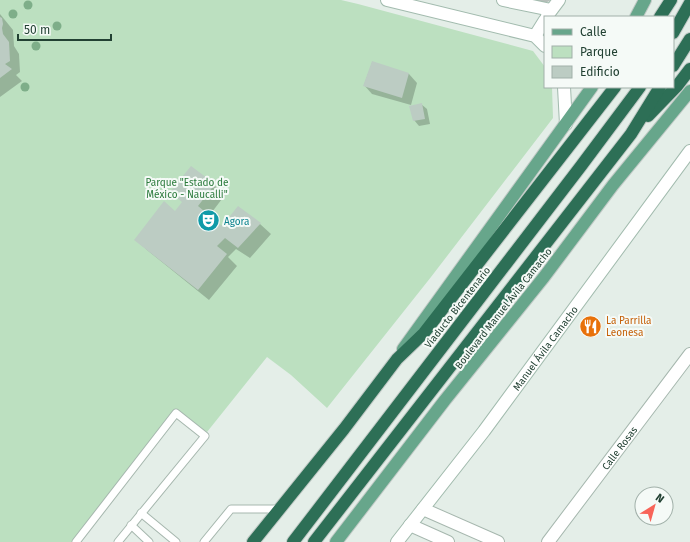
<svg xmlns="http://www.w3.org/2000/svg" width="690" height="542" viewBox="0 0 690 542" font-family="'Fira Sans',sans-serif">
	<rect width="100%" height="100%" fill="#e4eee8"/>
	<polygon fill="#bce0c0" points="0,0 341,0 358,4 533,51 545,67 545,87 552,87 553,118 431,277 327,408 291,375 267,357 207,432 176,413 73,542 0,542"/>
	<g fill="#0003">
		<polygon points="508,0 551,0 538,7"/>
		<polygon points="0,14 13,30 14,46 19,54 20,72 16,75 22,81 0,97"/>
		<polygon points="372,63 409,74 417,83 411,105 372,94 364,85"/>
		<polygon points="421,104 427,109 430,124 419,126 414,120"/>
		<polygon points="214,185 225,195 209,216 223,227 260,224 271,234 250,258 236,249 228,257 237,266 209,300 147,250 136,240"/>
	</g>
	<g fill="#bcccc3">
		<polygon points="0,17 2,18 3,24 2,28 3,34 9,42 10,61 5,64 12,69 0,78"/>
		<polygon points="372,61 409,73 402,98 363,86"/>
		<polygon points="422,103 425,119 413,121 409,106"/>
		<polygon points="191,166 215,184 198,206 222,226 238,206 261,223 238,248 225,238 217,246 227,254 198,290 134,240 164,201 175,211 182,202 170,192"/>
	</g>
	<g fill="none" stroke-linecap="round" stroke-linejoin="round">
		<defs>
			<g id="lane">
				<polyline points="141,513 176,542"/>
				<polyline points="131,525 149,542"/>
				<polyline points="76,542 176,413 205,436 118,542"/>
				<polyline points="204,542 231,509 278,509"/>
			</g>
			<g id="street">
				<polyline points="423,509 498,542"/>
				<polyline points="410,525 448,542"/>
				<path id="s1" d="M548,542L690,354"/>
			</g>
			<g id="secondary">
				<polyline points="387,0 535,36 545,46"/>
				<polyline points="503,0 551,10"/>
				<polyline points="547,16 559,0"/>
				<polyline points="535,36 545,20"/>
				<polyline points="564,87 566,124"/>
				<path id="s2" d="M397,542L484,431L690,151"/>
			</g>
			<g id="primary">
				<polyline points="636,17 645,0"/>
				<polyline points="403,349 592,87"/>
				<polyline points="336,542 445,400 544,277 613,185 690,91"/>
			</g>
			<g id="highway">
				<polyline points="660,17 671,0"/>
				<polyline points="673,33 690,3"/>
				<polyline points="673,66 690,39"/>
				<polyline points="648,116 677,86 690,69"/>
				<polyline points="253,542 344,429 397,359 424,333 615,87"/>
				<polyline points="293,542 581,166 640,87"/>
				<polyline points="314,542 631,134 660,87"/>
			</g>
		</defs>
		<use href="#lane" stroke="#a6b7ae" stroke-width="9"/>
		<use href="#street" stroke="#a6b7ae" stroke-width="14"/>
		<use href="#secondary" stroke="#a2bbae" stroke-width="14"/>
		<use href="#primary" stroke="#c1cac6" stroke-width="14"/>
		<use href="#highway" stroke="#c1cac6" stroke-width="14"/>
		<use href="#lane" stroke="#fff" stroke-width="7"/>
		<use href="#street" stroke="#fff" stroke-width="12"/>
		<use href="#secondary" stroke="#fff" stroke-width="12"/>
		<use href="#primary" stroke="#67a68b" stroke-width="12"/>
		<use href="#highway" stroke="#2d6f56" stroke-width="12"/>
	</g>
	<g fill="#7eae89">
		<circle cx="28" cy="5" r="4.5"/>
		<circle cx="13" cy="14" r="4.5"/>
		<circle cx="57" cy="26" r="4.5"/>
		<circle cx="36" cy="46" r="4.5"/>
		<circle cx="25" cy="87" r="4.5"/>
	</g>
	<defs>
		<symbol id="theatre-disc" viewBox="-11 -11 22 22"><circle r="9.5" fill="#0f9aa8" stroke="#f5faf7"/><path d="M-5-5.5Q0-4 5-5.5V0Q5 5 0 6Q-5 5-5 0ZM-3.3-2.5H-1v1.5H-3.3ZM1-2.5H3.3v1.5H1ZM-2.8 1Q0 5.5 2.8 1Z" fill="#fff"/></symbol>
		<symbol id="restaurant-disc" viewBox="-11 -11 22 22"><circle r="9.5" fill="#e8710a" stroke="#f5faf7"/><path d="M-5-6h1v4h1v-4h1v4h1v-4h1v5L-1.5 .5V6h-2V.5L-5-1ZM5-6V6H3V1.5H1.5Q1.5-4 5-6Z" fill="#fff"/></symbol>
	</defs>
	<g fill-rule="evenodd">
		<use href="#theatre-disc" x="196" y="208" width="25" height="25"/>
		<use href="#restaurant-disc" x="578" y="314" width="25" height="25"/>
	</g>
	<g text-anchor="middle" stroke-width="4" stroke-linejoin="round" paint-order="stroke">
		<g font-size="10" fill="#2a7a3b" stroke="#f5faf7">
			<text x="187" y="186">Parque "Estado de<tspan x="187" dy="12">México - Naucalli"</tspan></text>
		</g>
		<g font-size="10" fill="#0d838f" stroke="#f5faf7" text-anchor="start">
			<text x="224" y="225">Agora</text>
		</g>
		<g font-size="10" fill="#224133" stroke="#f5faf7">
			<text transform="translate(457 307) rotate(-52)" y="4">Viaducto Bicentenario</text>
			<text transform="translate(503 308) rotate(-52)" y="4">Boulevard Manuel Ávila Camacho</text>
			<text dy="4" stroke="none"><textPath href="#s2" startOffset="244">Manuel Ávila Camacho</textPath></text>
			<text dy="4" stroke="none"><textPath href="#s1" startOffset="118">Calle Rosas</textPath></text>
		</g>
		<g font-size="10" fill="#c56008" stroke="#f5faf7" text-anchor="start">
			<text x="606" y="324">La Parrilla<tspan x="606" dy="12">Leonesa</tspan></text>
		</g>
	</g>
	<rect x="544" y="16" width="130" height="72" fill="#f5faf7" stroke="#a1b0a9"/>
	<rect x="552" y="29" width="20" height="6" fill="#67a68b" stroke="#a1b0a9"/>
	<text x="580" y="36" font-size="12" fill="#224133">Calle</text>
	<rect x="552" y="46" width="20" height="12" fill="#bce0c0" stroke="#a1b0a9"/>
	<text x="580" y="56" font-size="12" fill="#224133">Parque</text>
	<rect x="552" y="66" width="20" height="12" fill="#bcccc3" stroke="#a1b0a9"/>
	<text x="580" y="76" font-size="12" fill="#224133">Edificio</text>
	<g transform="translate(654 506) rotate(37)"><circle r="19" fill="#f5faf7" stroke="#a1b0a9"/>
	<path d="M0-3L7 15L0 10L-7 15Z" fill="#f86459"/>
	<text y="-6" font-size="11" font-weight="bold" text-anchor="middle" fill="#224133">N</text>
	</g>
	<path d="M18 34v6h93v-6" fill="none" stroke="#224133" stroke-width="2"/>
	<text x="24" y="34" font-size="12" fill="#224133" stroke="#f5faf7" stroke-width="3" paint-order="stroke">50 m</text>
</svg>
